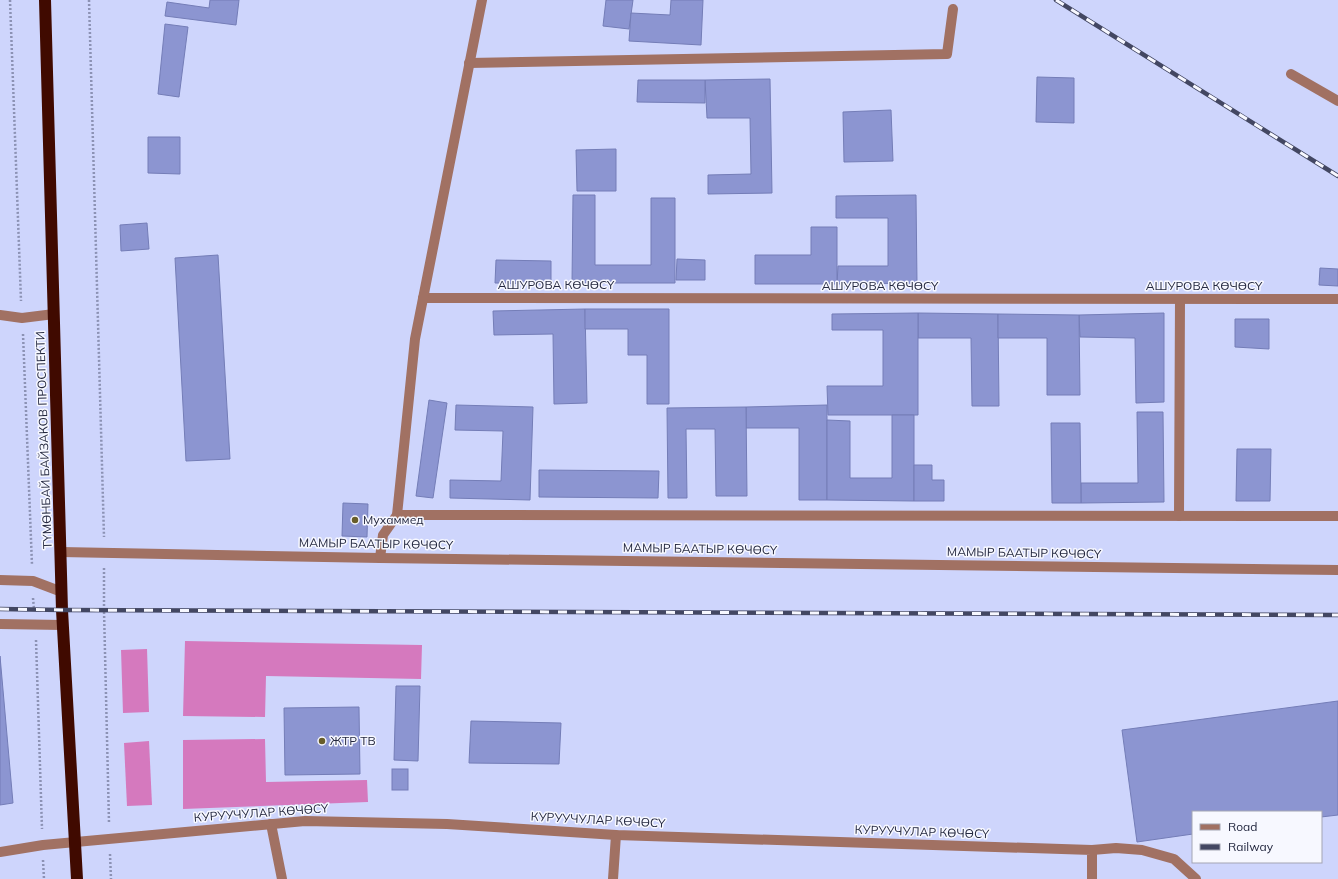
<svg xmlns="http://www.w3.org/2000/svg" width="1338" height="879" viewBox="0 0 1338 879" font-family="Mulish,sans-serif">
	<rect width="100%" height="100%" fill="#ced5fc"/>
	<g fill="#d579be">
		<polygon points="185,641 422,645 421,679 266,676 265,717 183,716"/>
		<polygon points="147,649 149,712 123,713 121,650"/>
		<polygon points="265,739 266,782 367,780 368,802 183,809 183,740"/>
		<polygon points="149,741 152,805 127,806 124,743"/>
	</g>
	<g fill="#8c95d1" stroke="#747db7">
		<polygon points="210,0 239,0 236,25 165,16 167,2 209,8"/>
		<polygon points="606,0 633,0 629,29 603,26"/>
		<polygon points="671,0 703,0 701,45 629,41 631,13 670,15"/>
		<polygon points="165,24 188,27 179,97 158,94"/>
		<polygon points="1037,77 1074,78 1074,123 1036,122"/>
		<polygon points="770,79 772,193 708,194 708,175 751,174 750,118 707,118 705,80"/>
		<polygon points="638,80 705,80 705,103 637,102"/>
		<polygon points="891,110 893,161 844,162 843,112"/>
		<polygon points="148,137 180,137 180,174 148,173"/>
		<polygon points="616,149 616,191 577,191 576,150"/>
		<polygon points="573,195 595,195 595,265 651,265 651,198 675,198 675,283 572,283"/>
		<polygon points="916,195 917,283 837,284 838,266 888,266 888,218 836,218 836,196"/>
		<polygon points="147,223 149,249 121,251 120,225"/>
		<polygon points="811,227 837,227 837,284 755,284 755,255 811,255"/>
		<polygon points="218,255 230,459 186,461 175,258"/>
		<polygon points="677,259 705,260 705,280 676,280"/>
		<polygon points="496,260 551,261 551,284 495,283"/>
		<polygon points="1320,268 1338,269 1338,286 1319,285"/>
		<polygon points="585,309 587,403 554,404 553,334 494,335 493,311"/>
		<polygon points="585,309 669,309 669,404 647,404 647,355 628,355 628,329 585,329"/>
		<polygon points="918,313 998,314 999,406 972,406 971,338 918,338"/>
		<polygon points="918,313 918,415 828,415 827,386 883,386 883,330 832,330 832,314"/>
		<polygon points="1164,313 1164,402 1136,403 1135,338 1080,337 1079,315"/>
		<polygon points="998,314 1079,315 1080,395 1047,395 1047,338 998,338"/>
		<polygon points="1235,319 1269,319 1269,349 1235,347"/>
		<polygon points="429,400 447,403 433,498 416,496"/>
		<polygon points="456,405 533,407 530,500 450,498 450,480 501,481 503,431 455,430"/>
		<polygon points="827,405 827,500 799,500 799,428 746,428 746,407"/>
		<polygon points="746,407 747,496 716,496 715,429 686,429 687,498 668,498 667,408"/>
		<polygon points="1137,412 1163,412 1164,502 1081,503 1081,483 1138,483"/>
		<polygon points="892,415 914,415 914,501 827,500 827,420 850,421 850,478 892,478"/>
		<polygon points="1051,423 1080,423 1081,503 1052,503"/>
		<polygon points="1237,449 1271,449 1270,501 1236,501"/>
		<polygon points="914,465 932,465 932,480 944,480 944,501 914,501"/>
		<polygon points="539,470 659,471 658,498 539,497"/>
		<polygon points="343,503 368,504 367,537 342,536"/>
		<polygon points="0,656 13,803 0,805"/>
		<polygon points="396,686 420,686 418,761 394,760"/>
		<polygon points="1338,701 1338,815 1321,817 1321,812 1193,812 1193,834 1137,842 1122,730"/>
		<polygon points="359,707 360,774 285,775 284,708"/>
		<polygon points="471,721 561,723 559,764 469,763"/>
		<rect x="392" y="769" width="16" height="21"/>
	</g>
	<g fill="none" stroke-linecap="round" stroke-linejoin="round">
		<g stroke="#8c92b4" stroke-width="2.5" stroke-dasharray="2 2" stroke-linecap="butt">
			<polyline points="10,0 21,301"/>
			<polyline points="89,0 104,537"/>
			<polyline points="23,334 32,565"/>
			<polyline points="104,568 104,610 109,823"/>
			<polyline points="33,598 34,609"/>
			<polyline points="36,640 42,829"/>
			<polyline points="110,854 111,879"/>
			<polyline points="43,860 44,879"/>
		</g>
		<g stroke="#a17163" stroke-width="10">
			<polyline points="469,63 947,54 953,9"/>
			<polyline points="1291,74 1338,101"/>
			<polyline points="423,298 1338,299"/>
			<polyline points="0,315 22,318 54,314"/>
			<polyline points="397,515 415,339 482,0"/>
			<polyline points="1179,516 1180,299"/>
			<polyline points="61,552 380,558 1338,570"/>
			<polyline points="380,558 383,535 397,515 1338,516"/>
			<polyline points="0,580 33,581 62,592"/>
			<polyline points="0,624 63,625"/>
			<polyline points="271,824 282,879"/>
			<polyline points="1092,850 1116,848 1142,850 1174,859 1196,879"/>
			<polyline points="0,852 43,845 305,821 447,824 616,835 1092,850 1092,879"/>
			<polyline points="613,879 616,835"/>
		</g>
		<polyline stroke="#400a00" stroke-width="12" points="45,0 62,610 77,879"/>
		<defs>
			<g id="rail">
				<polyline points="1056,0 1338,176"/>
				<polyline points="0,609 62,610 1338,615"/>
			</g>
		</defs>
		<use href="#rail" stroke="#434762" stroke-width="4.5"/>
		<use href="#rail" stroke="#f7f8ff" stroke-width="3" stroke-dasharray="9" stroke-linecap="butt"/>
	</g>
	<g fill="#685d2a" stroke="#f7f8ff" stroke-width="1.5">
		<circle cx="355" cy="520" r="4"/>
		<circle cx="322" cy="741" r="4"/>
	</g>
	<g text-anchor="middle" stroke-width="3" stroke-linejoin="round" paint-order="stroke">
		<g font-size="12" fill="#242840" stroke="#f7f8ff">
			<text x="556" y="289">АШУРОВА КӨЧӨСҮ</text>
			<text x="880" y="290">АШУРОВА КӨЧӨСҮ</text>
			<text x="1204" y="290">АШУРОВА КӨЧӨСҮ</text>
			<text transform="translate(44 440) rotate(-92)" y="4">ТҮМӨНБАЙ БАЙЗАКОВ ПРОСПЕКТИ</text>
			<text transform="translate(376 544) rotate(1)" y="4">МАМЫР БААТЫР КӨЧӨСҮ</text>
			<text transform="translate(700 549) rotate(1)" y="4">МАМЫР БААТЫР КӨЧӨСҮ</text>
			<text transform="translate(1024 553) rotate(1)" y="4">МАМЫР БААТЫР КӨЧӨСҮ</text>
			<text transform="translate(261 813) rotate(-4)" y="4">КУРУУЧУЛАР КӨЧӨСҮ</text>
			<text transform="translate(598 820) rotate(3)" y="4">КУРУУЧУЛАР КӨЧӨСҮ</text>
			<text transform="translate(922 832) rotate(2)" y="4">КУРУУЧУЛАР КӨЧӨСҮ</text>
		</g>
		<g font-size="12" fill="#242840" stroke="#f7f8ff" text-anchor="start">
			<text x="363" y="524">Мухаммед</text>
			<text x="330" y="745">ЖТР ТВ</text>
		</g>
	</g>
	<rect x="1192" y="811" width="130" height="52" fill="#f7f8ff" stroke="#a3a5b3"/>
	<rect x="1200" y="824" width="20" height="6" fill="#a17163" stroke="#a3a5b3"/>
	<text x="1228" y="831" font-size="12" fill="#242840">Road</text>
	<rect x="1200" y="844" width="20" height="6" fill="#434762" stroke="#a3a5b3"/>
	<text x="1228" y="851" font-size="12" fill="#242840">Railway</text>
</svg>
